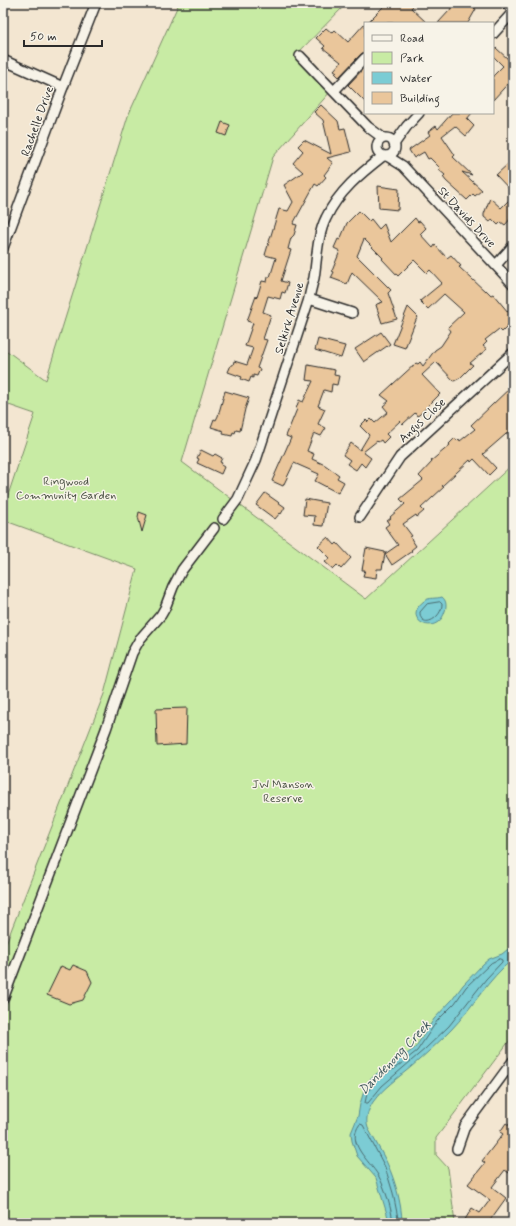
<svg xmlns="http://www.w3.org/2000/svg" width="516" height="1226" viewBox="0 0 516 1226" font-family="Mynerve,sans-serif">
	<rect width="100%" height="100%" fill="#f3e6d1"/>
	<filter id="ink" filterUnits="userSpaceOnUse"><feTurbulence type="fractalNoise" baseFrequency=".025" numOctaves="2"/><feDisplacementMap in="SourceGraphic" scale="8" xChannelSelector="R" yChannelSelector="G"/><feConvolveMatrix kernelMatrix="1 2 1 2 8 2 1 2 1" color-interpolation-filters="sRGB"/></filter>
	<g filter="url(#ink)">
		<polygon fill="#c8eba4" stroke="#7a8b68" points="179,3 347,3 294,57 330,92 273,157 182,462 366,599 513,464 513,1036 436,1138 436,1155 448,1168 455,1223 3,1223 3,951 104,694 137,569 3,520 3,510 35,414 3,403 3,348 46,380 128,116"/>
		<g fill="#7bccd4" stroke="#5b8c90">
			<path d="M442,597C446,600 447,605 445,611C437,639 400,619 424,601C429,597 436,599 442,597Z"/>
			<path d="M513,945V959C488,979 473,1007 451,1030C438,1043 425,1055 411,1067C398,1078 383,1088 373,1102C368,1110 365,1119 368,1128C373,1137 378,1146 383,1155C393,1173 402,1202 402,1223H389L387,1214L376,1178L357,1156L352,1141L351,1133L358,1116L360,1104L364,1091L370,1080L376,1074L396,1062L415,1048L434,1019L452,1000L463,985L483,964L489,959L502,954Z"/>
		</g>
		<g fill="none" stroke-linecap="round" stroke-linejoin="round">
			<g stroke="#4b6b6f" stroke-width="1">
				<path d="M440,602L442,604C442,619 420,630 420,612L427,604Z"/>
				<polygon points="500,959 502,960 502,962 486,979 449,1026 425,1049 382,1086 368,1103 365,1103 367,1093 376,1080 398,1066 417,1051 437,1021 455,1003 466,987 491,963"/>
				<path d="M393,1223C392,1210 385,1187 378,1175C369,1160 345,1143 360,1124L363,1125L385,1167L393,1193L399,1223"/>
			</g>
		</g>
		<g fill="#eac69b" stroke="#2b2b2b">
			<polygon points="387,3 416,3 411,8 427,23 367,23"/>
			<polygon points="454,3 472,3 470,6 476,9 468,23 438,23 450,10"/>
			<polygon points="365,23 365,52 361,54 339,77 335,73 337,72 334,70 341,62 323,48 325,46 316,38 326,28 332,33 335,30 348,42"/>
			<polygon points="496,48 508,59 513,54 513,78 493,100 493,76 503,66 493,56 493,51"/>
			<polygon points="365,67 365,102 348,85"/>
			<polygon points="321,105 338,121 340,129 345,128 351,152 327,158 333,163 324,175 326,177 318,186 315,184 293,224 297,225 294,235 291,238 288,249 291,250 281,281 288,283 285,293 282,292 280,299 268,296 263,312 271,315 263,339 267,340 257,368 260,369 257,376 253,375 253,378 251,377 249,382 241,379 242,377 228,372 231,365 233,365 234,361 247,365 253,348 245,346 253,323 247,321 256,296 257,297 262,281 267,282 268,277 270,277 276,258 265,255 279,209 288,211 293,202 284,185 303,172 293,163 303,151 298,146 304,140 331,154 323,120 314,112"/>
			<polygon points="452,113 472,113 467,119 474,126 466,136 455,126 442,136 455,155 453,157 472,175 462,172 482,190 475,196 473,194 467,200 446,181 443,177 445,175 439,170 440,168 430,158 428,159 424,152 414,158 409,150 430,135 428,132 436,126 438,129"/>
			<polygon points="222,122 230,125 226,136 218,133"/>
			<polygon points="509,163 513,167 513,193 496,175"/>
			<polygon points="378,186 399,189 398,210 379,208"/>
			<polygon points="513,196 513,216 505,225 501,222 498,225 492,219 490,222 484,217 484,214 490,198 501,208"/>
			<polygon points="359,211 369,221 371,219 379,229 384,224 391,242 415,218 418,222 420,221 426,228 420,234 433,248 435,245 447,258 451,255 461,266 459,267 485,291 486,290 491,295 493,294 508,312 513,308 513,321 502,332 499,329 485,340 487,342 483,346 487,349 470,363 473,365 460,378 454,381 436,362 422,375 440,394 419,415 417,416 415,413 403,424 400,421 386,434 389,437 383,443 381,440 378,442 377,441 363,452 371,458 365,467 361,463 356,470 347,464 350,460 343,455 351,443 360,450 369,435 360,426 366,420 368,422 371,419 375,423 388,412 383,406 389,401 381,395 416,363 418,364 420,362 423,366 435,350 441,346 451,331 448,327 464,312 444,294 428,309 420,301 442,283 430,270 427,273 414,260 398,276 382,259 383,258 364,239 357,256 391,290 388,293 397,319 382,323 376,305 377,304 383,302 352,272 347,284 331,278 334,272 332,271 340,251 334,248 338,239 340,240 347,223"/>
			<polygon points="408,307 418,317 416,320 405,348 393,344"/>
			<polygon points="381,332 390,344 364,362 355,349"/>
			<polygon points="318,339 345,346 341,358 315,350"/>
			<polygon points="308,365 335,370 334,375 339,376 337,385 332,384 331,392 324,390 318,406 325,409 318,424 326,428 321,436 314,433 307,451 314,454 312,459 325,465 339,475 337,478 344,482 338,493 315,481 319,474 294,463 283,486 272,481 291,438 286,436 297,409 296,409 299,400 303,402 313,381 306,380"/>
			<polygon points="513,385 513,428 483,454 496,468 489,475 474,459 471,462 470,460 442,486 444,487 421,508 424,511 417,517 416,515 403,524 412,536 410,537 416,546 411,550 412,551 392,565 385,554 382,569 377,569 376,578 363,576 365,570 362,570 366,548 385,552 385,554 398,545 385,527 389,524 387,521 391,518 390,517 405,504 400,499 423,480 419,476 432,462 431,461 450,445 449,444 455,438 457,441 459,439 460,441 475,429 471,425"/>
			<polygon points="225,391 249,398 245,409 240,431 236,430 235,433 233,432 232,436 223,434 224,431 211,427 214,419 216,420 218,416"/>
			<polygon points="201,450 213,456 215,454 222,458 220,462 222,463 221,465 224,467 221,474 197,463 199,459 197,458"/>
			<polygon points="265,493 285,507 281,514 280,513 275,519 256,505"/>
			<polygon points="305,499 327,503 323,526 314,525 315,516 303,515"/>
			<polygon points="139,512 147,515 142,532 138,517"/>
			<polygon points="328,537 335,545 337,543 351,558 341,569 337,565 333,569 325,562 330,558 318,546"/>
			<polygon points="187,708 186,744 157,746 156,709"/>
			<polygon points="73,965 87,971 92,982 83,1000 69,1004 47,995 61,966 70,970"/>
			<polygon points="506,1123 513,1128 513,1167 509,1173 505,1170 492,1187 506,1198 488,1223 463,1223 472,1208 480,1213 490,1200 468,1184 485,1163 482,1161 503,1134 500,1132"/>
		</g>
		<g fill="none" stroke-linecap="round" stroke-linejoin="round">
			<defs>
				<g id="minor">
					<polyline points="506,3 513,10"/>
					<polyline points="493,34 513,12"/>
					<polyline points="300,56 368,127 383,138"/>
					<polyline points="3,60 63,87"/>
					<polyline points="334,91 365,58"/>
					<circle cx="386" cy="147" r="9"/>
					<polyline points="394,144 407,126 419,113"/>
					<polyline points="387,156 403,166 513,284"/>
					<polyline points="3,248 63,87 96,3"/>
					<polyline points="496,265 513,246"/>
					<polyline points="309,299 352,313"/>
					<polyline points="360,517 400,457 513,353"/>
					<path d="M223,519L238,499L256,460L309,299C310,292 312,285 314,278C317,259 317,236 326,218C338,192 361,173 383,156"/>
					<polyline points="3,999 106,729 132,653 140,639 161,615 165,608 173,587 182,570 214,528"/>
					<polyline points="457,1149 465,1126 513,1061"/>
				</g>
			</defs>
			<use href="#minor" stroke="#2b2b2b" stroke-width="12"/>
			<use href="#minor" stroke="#f7f3e8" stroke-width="9"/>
		</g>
	</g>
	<g text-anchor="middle" stroke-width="3" stroke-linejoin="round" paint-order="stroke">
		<g font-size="12" fill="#2b2b2b" stroke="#f7f3e8">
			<text transform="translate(37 121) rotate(-70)" y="4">Rachelle Drive</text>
			<text transform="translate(467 217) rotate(47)" y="4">St Davids Drive</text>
			<text transform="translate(289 318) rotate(-73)" y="4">Selkirk Avenue</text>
			<text transform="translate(422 420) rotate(-43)" y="4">Angus Close</text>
		</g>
		<g font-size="12" fill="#4a5143" stroke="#f7f3e8">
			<text x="66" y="485">Ringwood<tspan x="66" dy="14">Community Garden</tspan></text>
			<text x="283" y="788">JW Manson<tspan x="283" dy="14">Reserve</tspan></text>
		</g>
		<g font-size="13" font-style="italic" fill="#435b5e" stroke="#f7f3e8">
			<text transform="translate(394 1057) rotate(-46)" y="5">Dandenong Creek</text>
		</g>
	</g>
	<rect width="516" height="1226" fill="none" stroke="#f7f3e8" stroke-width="16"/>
	<rect x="8" y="8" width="500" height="1210" fill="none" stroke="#2b2b2b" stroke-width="1.5" filter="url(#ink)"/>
	<rect x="364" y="22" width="130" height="92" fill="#f7f3e8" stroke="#a5a39c"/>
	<rect x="372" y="35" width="20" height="6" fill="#f7f3e8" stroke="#a5a39c"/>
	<text x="400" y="42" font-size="12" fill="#2b2b2b">Road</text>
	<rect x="372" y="52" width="20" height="12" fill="#c8eba4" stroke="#a5a39c"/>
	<text x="400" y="62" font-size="12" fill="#2b2b2b">Park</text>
	<rect x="372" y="72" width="20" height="12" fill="#7bccd4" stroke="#a5a39c"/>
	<text x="400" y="82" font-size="12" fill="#2b2b2b">Water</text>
	<rect x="372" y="92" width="20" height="12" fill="#eac69b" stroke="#a5a39c"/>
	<text x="400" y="102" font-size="12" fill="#2b2b2b">Building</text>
	<path d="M24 40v6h78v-6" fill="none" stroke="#2b2b2b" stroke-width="2"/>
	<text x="30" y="40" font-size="12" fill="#2b2b2b" stroke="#f7f3e8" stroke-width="3" paint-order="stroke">50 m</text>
</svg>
